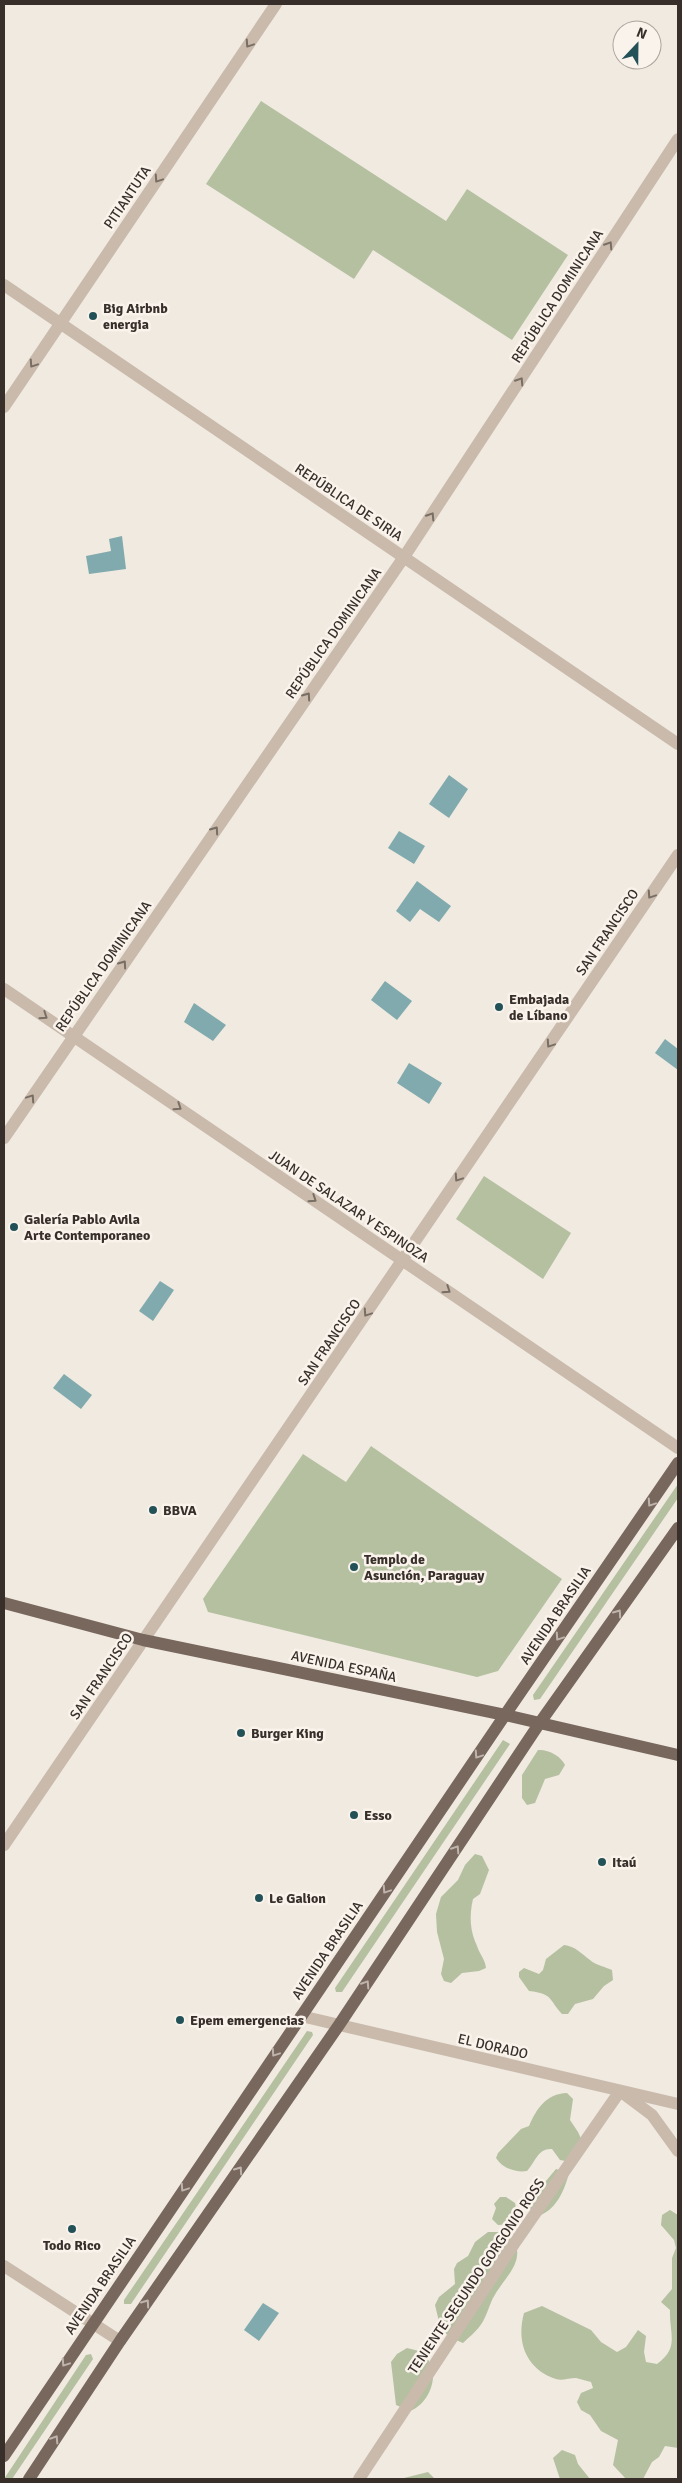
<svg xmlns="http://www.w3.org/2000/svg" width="682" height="2483" viewBox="0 0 682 2483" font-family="Signika,sans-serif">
	<rect width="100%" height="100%" fill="#f1eae0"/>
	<g fill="#b4c0a0">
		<polygon points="261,101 446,221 467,189 568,255 512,340 373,250 354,279 206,184"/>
		<polygon points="484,1176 571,1233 543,1279 456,1219"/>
		<polygon points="371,1446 562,1579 498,1671 477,1677 208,1612 203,1599 303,1454 346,1482"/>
		<polygon points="678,1484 678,1498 540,1699 534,1700 533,1695"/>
		<polygon points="503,1740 510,1744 342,1992 336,1992 335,1988"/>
		<path d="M538,1750C548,1749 561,1756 565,1765L559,1775L545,1779L535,1803L527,1805L522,1798V1775Z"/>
		<path d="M475,1854L482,1856L489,1870L480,1894L473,1899C469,1916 470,1931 477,1946C480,1955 485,1959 486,1968L479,1971L462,1973L451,1983L444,1981L441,1974L444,1959L437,1932L436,1914L441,1897L458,1880L465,1865Z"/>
		<path d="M564,1945C575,1946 582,1954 590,1960C595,1965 606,1967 612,1970L613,1980L604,1986L593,1999L575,2004L568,2014H562C548,1999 554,1994 529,1991L519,1977V1972L524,1968L539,1974L543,1970L546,1959Z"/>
		<polygon points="307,2031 312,2032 313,2035 131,2304 124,2304 124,2300"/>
		<path d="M567,2093L573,2099L570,2120L578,2132L584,2145L576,2163L560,2160L552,2149C538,2148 536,2161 527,2171C516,2173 502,2168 496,2158L498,2153L521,2129L529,2126C537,2108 546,2094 567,2093Z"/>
		<path d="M556,2169L569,2173C565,2189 557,2208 541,2215L530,2209V2191L546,2181Z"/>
		<path d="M500,2197H506L515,2203C518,2215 511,2225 498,2225L492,2219L496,2208L494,2204Z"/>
		<path d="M670,2210L678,2215V2448L665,2446L659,2457L652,2462L643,2479H626L613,2465L618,2440L601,2431L590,2415L581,2410L577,2402L581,2393L593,2388L591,2382C586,2381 581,2379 576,2378C569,2378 562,2381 556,2379C526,2369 516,2342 524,2313L542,2306L591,2330L601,2342L617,2352L626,2347L638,2330L646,2336L644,2352L646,2362L657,2364C680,2347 669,2334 670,2310L661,2302L672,2289V2258L676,2248L674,2240L661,2225L662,2215Z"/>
		<path d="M488,2232H510C529,2261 506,2274 493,2298C489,2306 487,2315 482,2323C478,2330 469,2337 463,2343C439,2333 441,2329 435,2305L439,2297L455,2284L454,2269L457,2263L468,2256L475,2242Z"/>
		<path d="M407,2348L427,2353C427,2361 434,2369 433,2376C433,2391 423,2406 410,2411L396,2405L391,2362L397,2354Z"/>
		<polygon points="91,2354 93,2359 12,2479 4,2479 86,2355"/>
		<polygon points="562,2450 575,2455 578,2464 590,2479 560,2479 553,2458"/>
		<polygon points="428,2472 435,2479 400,2479"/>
	</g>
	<g fill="#80aaad">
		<polygon points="122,536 126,569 89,574 86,556 111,551 109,539"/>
		<polygon points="449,775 468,789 449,818 429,804"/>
		<polygon points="399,831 425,846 414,864 388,848"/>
		<polygon points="417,881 451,906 439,922 420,909 410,922 396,911"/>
		<polygon points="385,981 412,1001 397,1020 371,1000"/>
		<polygon points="194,1003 226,1025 213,1041 184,1022"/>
		<polygon points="665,1039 678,1049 678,1070 655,1053"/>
		<polygon points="409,1063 442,1083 429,1104 397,1083"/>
		<polygon points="160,1281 174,1290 153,1321 139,1311"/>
		<polygon points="64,1374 92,1395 81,1409 53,1388"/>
		<polygon points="263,2303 279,2313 259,2341 244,2330"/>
	</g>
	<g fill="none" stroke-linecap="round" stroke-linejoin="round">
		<g stroke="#c9baac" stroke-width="12">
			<polyline points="4,285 678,744"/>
			<polyline points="4,407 276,4"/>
			<polyline points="4,989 678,1448"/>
			<polyline points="4,1138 404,557 678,139"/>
			<polyline points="4,1845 678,855"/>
			<polyline points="301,2016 678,2104"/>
			<polyline points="4,2266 120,2341"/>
			<polyline points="359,2479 516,2241 620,2091 652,2115 678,2151"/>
		</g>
		<g stroke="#78675d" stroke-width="12">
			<polyline points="4,1603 143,1640 505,1715 678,1755"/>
			<polyline points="4,2456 505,1715 678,1463"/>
			<polyline points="29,2479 120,2341 339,2025 539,1724 678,1528"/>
		</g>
	</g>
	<defs><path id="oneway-chevron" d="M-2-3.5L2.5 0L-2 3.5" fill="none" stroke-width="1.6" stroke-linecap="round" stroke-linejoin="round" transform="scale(1.25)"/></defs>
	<g stroke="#796e64">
		<use href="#oneway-chevron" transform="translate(249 44) rotate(124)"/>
		<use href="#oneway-chevron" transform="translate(158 179) rotate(124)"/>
		<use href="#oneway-chevron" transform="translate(609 245) rotate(-57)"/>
		<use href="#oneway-chevron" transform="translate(33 364) rotate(124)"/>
		<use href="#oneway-chevron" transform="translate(520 381) rotate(-57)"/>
		<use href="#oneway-chevron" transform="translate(431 516) rotate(-57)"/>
		<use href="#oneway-chevron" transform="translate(307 696) rotate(-55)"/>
		<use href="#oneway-chevron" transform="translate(215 830) rotate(-55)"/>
		<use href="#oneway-chevron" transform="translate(651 895) rotate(124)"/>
		<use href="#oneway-chevron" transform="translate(123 964) rotate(-55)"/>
		<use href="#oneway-chevron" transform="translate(44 1016) rotate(34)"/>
		<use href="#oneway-chevron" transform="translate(550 1044) rotate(124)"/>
		<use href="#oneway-chevron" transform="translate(31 1098) rotate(-56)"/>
		<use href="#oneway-chevron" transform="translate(178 1107) rotate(34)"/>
		<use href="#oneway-chevron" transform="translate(458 1178) rotate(124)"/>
		<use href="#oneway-chevron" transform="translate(313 1199) rotate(34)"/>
		<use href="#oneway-chevron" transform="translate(447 1290) rotate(34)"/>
		<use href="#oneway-chevron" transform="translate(367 1313) rotate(124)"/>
	</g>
	<g stroke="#bfb4ac">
		<use href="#oneway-chevron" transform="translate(651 1503) rotate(124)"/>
		<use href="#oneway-chevron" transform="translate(618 1613) rotate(-55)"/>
		<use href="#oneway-chevron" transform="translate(559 1637) rotate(124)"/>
		<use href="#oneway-chevron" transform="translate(478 1755) rotate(124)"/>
		<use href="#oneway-chevron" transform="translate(456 1849) rotate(-57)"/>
		<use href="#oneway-chevron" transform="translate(386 1890) rotate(124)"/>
		<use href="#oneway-chevron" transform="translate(366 1984) rotate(-57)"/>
		<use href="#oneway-chevron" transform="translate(275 2053) rotate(124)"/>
		<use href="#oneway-chevron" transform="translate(239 2170) rotate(-55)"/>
		<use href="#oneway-chevron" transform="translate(184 2188) rotate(124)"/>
		<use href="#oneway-chevron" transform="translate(146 2303) rotate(-55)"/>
		<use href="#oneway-chevron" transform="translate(65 2363) rotate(124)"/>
		<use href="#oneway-chevron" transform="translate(55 2439) rotate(-57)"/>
	</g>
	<g fill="#225257" stroke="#f9f3ec" stroke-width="2">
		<circle cx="93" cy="316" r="5"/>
		<circle cx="499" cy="1007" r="5"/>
		<circle cx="14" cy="1227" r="5"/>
		<circle cx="153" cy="1510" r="5"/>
		<circle cx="354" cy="1567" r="5"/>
		<circle cx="241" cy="1733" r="5"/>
		<circle cx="354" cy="1815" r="5"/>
		<circle cx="602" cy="1862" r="5"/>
		<circle cx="259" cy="1898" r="5"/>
		<circle cx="180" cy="2020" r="5"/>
		<circle cx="72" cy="2229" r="5"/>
	</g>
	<g text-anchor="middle" stroke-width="5" stroke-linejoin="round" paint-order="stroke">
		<g font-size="14" fill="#382f2a" stroke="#f9f3ec">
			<text transform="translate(127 197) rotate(-56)" y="5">PITIANTUTA</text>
			<text transform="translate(557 296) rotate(-57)" y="5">REPÚBLICA DOMINICANA</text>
			<text transform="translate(349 502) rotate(34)" y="5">REPÚBLICA DE SIRIA</text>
			<text transform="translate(333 633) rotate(-55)" y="5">REPÚBLICA DOMINICANA</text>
			<text transform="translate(607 932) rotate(-56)" y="5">SAN FRANCISCO</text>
			<text transform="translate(103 966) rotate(-55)" y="5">REPÚBLICA DOMINICANA</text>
			<text transform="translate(349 1206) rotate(34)" y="5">JUAN DE SALAZAR Y ESPINOZA</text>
			<text transform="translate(329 1342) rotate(-56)" y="5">SAN FRANCISCO</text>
			<text transform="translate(555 1615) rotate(-56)" y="5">AVENIDA BRASILIA</text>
			<text transform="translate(344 1666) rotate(12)" y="5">AVENIDA ESPAÑA</text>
			<text transform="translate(101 1676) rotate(-56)" y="5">SAN FRANCISCO</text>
			<text transform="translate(327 1950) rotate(-56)" y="5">AVENIDA BRASILIA</text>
			<text transform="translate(493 2046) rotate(13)" y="5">EL DORADO</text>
			<text transform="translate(476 2276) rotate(-56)" y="5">TENIENTE SEGUNDO GORGONIO ROSS</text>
			<text transform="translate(100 2285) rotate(-56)" y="5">AVENIDA BRASILIA</text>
		</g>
		<g font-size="14" font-weight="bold" fill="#382f2a" stroke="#f9f3ec" text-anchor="start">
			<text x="103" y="313">Big Airbnb<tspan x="103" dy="16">energia</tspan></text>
			<text x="509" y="1004">Embajada<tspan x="509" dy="16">de Líbano</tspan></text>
			<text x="24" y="1224">Galería Pablo Avila<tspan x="24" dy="16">Arte Contemporaneo</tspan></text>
			<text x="163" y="1515">BBVA</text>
			<text x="364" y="1564">Templo de<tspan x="364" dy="16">Asunción, Paraguay</tspan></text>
			<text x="251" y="1738">Burger King</text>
			<text x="364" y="1820">Esso</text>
			<text x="612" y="1867">Itaú</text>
			<text x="269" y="1903">Le Galion</text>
			<text x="190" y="2025">Epem emergencias</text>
			<text x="72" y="2250" text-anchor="middle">Todo Rico</text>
		</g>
	</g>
	<rect width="682" height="2483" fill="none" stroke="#382f2a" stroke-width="10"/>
	<g transform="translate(637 45) rotate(22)"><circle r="24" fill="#f9f3ec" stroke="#aca59e"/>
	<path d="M0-4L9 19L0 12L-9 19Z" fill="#225257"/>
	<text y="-8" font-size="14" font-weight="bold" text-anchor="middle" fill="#382f2a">N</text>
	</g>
</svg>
